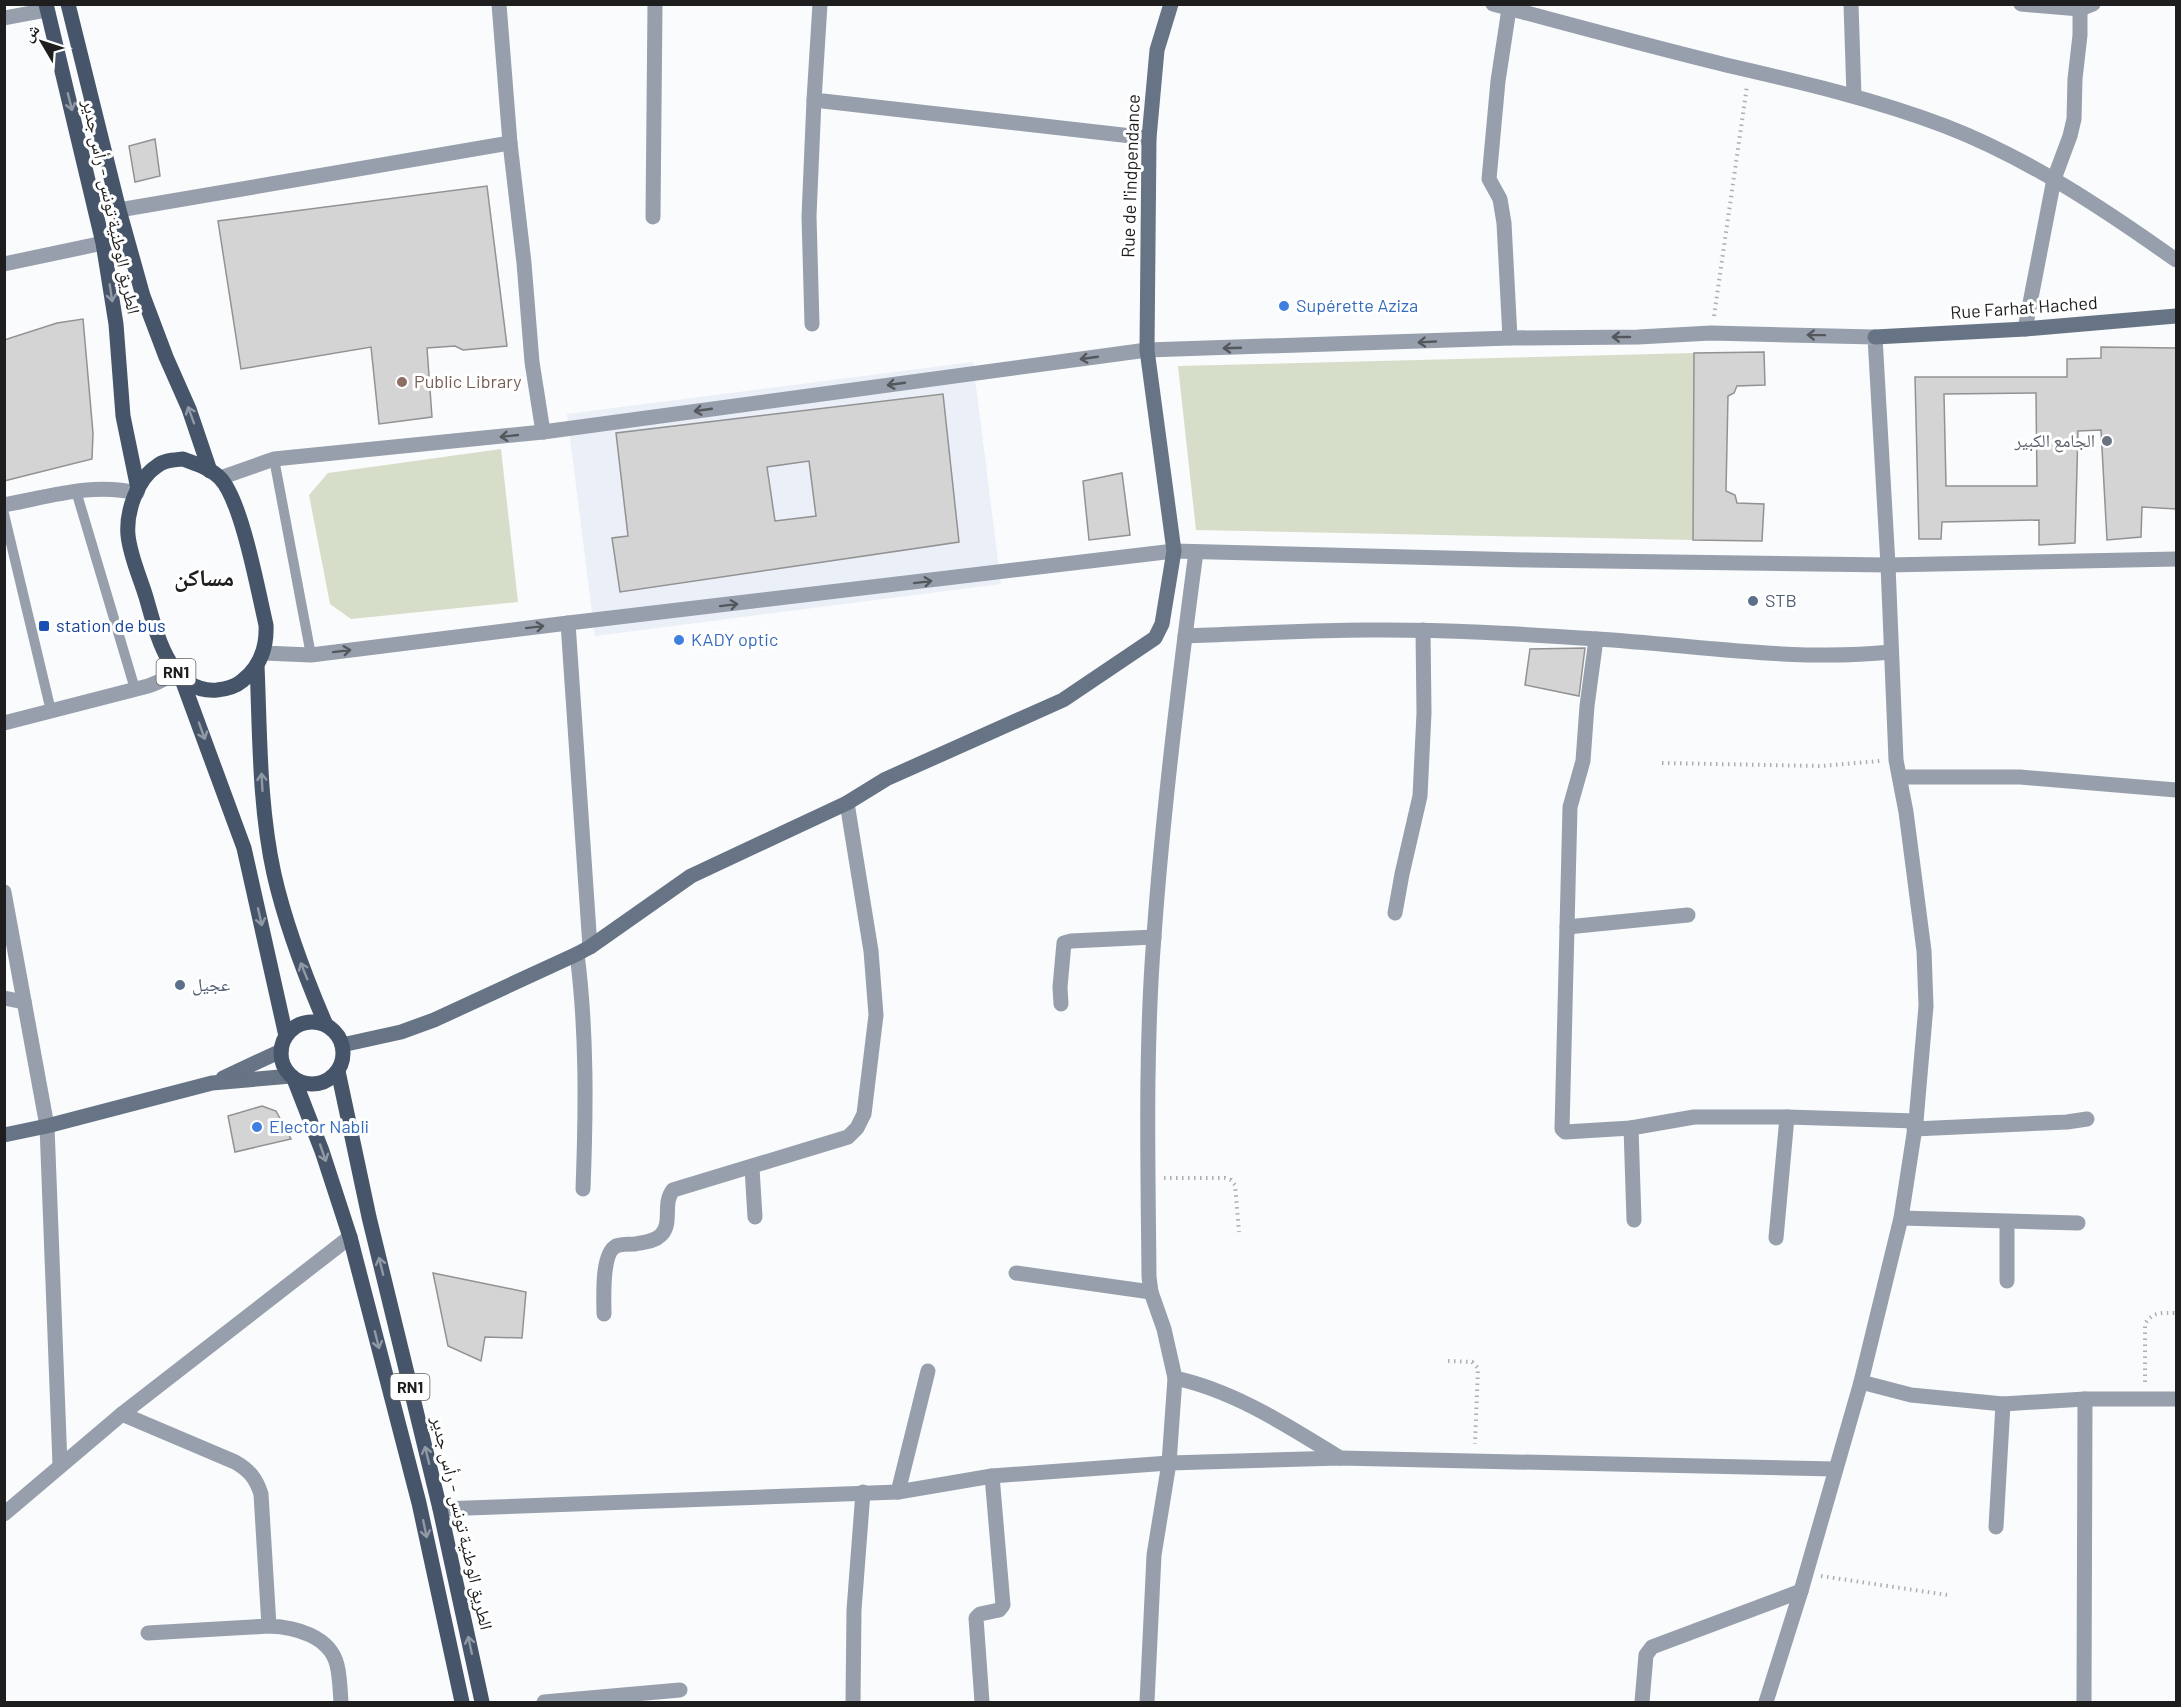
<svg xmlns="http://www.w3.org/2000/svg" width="2181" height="1707" viewBox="0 0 2181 1707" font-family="Barlow,'Noto Naskh Arabic',sans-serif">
	<rect width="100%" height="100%" fill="#fafbfc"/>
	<polygon fill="#ebeff7" points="973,362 1001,584 595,636 567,414"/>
	<g fill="#d6dec9">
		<polygon points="1694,353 1693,540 1196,530 1178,366"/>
		<polygon points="501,449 518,602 351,619 330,604 309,495 328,473"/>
	</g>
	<g fill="#d4d4d5" stroke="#929193" stroke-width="1.5" fill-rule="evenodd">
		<polygon points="155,139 160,176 135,182 129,146"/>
		<polygon points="487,186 507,346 463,350 455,346 427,348 432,417 379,424 371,347 241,369 218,221"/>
		<polygon points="83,319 93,433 92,459 4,481 4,340 57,323"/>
		<path d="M2101,347L2176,348V509L2142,507L2141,537L2107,540L2101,430L2078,431L2075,543L2039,545V520L1942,522L1941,539H1919L1915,377H2067V359L2101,358ZM2036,393L2037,486H1946L1944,394Z"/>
		<polygon points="1764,352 1765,385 1737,386 1734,393 1728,396 1726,491 1735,495 1737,503 1764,504 1762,541 1693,540 1694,353"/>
		<path d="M943,394L959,542L620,592L612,538L628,536L616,433ZM809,461L816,516L775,521L767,467Z"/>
		<polygon points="1122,473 1130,535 1089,540 1083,481"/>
		<polygon points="1585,648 1579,696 1525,685 1530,649"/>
		<polygon points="262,1106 276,1111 291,1139 235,1152 228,1116"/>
		<polygon points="433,1273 526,1292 522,1338 485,1337 481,1361 448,1346"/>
	</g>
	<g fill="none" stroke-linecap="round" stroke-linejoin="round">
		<g stroke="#aeaeaf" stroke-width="4" stroke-dasharray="1.5 4.5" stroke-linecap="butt">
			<polyline points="1714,316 1747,86"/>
			<polyline points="1662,763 1821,766 1880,761"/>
			<polyline points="1164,1178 1225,1178 1231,1180 1235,1185 1239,1232"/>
			<polyline points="1448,1361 1472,1362 1478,1368 1475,1444"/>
			<path d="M2145,1382V1324C2153,1311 2162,1313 2176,1313"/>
			<polyline points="1821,1576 1947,1595"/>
		</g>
		<g stroke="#969fab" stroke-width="10">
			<polyline points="274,459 311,655"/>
			<polyline points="76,491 135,689"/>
			<polyline points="4,514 51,711"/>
		</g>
		<g stroke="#969fab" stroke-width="15">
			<polyline points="499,4 510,143 524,263 532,362 543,432"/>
			<polyline points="820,4 814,100 1149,138"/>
			<path d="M1493,4C1571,25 1648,46 1726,65C1800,82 1874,99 1945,126C2028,158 2104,209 2176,260"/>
			<polyline points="1851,4 1854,96"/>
			<polyline points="2021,4 2080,9 2093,4"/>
			<polyline points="1509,9 1498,81 1489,179 1500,199 1504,223 1510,338"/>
			<polyline points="4,18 47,10"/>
			<polyline points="119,210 510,143"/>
			<polyline points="653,217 655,4"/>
			<polyline points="4,264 103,243"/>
			<polyline points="812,324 809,216 814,100"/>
			<polyline points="2025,329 2054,179 2070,136 2074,119 2075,79 2080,35 2080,4"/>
			<polyline points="220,478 274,459 543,432 1147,350 1510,338 1638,337 1711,333 1875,337 1888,565 1896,760 1906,812 1924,951 1926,1006 1916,1121 1901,1218 1861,1382 1801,1591 1766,1702"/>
			<path d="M4,505C48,497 93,482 137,493"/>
			<polyline points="568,623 590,947"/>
			<path d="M1185,636C1245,634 1306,630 1366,630C1443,629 1520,634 1597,639C1695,645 1793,662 1891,652"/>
			<polyline points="1596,639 1587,706 1583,761 1570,807 1562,1129 1565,1132 1631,1128"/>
			<polyline points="263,653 311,655 560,624 1174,551 1530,560 1888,565 2176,559"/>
			<path d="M4,723L148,686C159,682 167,679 173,669"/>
			<polyline points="1900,777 2020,777 2176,790"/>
			<polyline points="4,892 47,1126 60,1465"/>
			<polyline points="1395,913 1402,874 1420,796 1424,713 1423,630"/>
			<polyline points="1567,927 1688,915"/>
			<path d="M577,954C587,1032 586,1111 583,1189"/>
			<polyline points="4,998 24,1002"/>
			<polyline points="1061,1004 1060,987 1064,943 1071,941 1154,937"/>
			<polyline points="1914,1129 2067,1122 2087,1119"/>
			<polyline points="752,1168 755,1217"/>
			<polyline points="1901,1218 2078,1223"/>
			<polyline points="1634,1220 1631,1128 1694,1117 1787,1117 1916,1121"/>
			<polyline points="2007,1222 2007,1281"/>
			<polyline points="1776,1238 1787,1117"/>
			<polyline points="1016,1273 1151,1292"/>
			<path d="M604,1314C604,1299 601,1254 616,1246C621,1244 629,1244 635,1244C644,1242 654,1242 661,1235C673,1223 662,1204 673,1190L848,1137L857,1128L864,1114L876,1015L871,951L847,803"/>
			<path d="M1175,1378C1235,1391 1288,1426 1340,1458"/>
			<polyline points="1861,1382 1911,1395 2003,1404 2085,1399"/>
			<path d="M122,1414L235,1462C249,1470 256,1478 261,1494L269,1626C295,1627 330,1636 337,1665C340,1677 340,1690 341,1702"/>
			<polyline points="898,1492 928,1371"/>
			<polyline points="440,1509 898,1492 992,1476 1169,1463 1340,1458 1835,1469"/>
			<polyline points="4,1514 122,1414 350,1237"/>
			<polyline points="1996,1527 2003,1404"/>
			<polyline points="148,1633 269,1626"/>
			<polyline points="544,1702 680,1690"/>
			<polyline points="853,1702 854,1610 863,1492"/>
			<polyline points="982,1702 976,1618 980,1614 999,1610 1003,1605 992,1476"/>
			<path d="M1147,1702L1154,1555L1169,1463L1175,1378L1164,1329L1151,1292L1149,1277C1148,1164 1145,1049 1154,936C1163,808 1179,679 1196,552"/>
			<polyline points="1642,1702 1646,1655 1652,1647 1801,1591"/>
			<polyline points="2084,1702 2085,1399 2176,1399"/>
		</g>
		<g stroke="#677485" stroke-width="15">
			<polyline points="1875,337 2025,329 2176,316"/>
			<polyline points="342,1045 401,1032 434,1020 577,954 590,947 691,876 847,803 886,779 1063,700 1155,638 1162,624 1174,551 1147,350 1149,138 1157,50 1171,4"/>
			<polyline points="223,1078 281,1051"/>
			<polyline points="4,1135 47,1126 212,1083 291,1076"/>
		</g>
		<g stroke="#465569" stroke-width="15">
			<polyline points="46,4 103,243 116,324 123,416 138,489"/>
			<polyline points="68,4 119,210 143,296 166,357 189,409 210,471"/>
			<path d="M183,459C196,464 210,468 220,478C242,501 258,591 266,625C267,647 260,667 242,681C235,687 226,689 217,690C169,694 156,631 146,597C140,577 130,556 128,535C126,512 137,479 157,466C164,460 174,460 183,459Z"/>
			<path d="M257,665C260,735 259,806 274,874C286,927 305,976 326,1025"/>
			<polyline points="181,677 244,848 286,1036"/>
			<circle cx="312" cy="1053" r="31"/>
			<polyline points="338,1071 369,1217 440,1509 482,1702"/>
			<polyline points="294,1079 322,1151 350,1237 419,1503 462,1702"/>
		</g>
	</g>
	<defs><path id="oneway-shaft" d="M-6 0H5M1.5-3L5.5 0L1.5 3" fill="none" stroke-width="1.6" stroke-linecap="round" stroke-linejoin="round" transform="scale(1.5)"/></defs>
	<g stroke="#9099a5">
		<use href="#oneway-shaft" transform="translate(70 102) rotate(76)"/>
		<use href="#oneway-shaft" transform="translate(111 293) rotate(81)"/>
		<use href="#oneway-shaft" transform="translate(191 415) rotate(-110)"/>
		<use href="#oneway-shaft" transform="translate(202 731) rotate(70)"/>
		<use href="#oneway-shaft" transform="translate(262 782) rotate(-93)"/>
		<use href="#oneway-shaft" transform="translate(260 917) rotate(77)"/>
		<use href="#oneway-shaft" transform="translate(304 971) rotate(-112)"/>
		<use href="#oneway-shaft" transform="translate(323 1153) rotate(71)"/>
		<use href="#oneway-shaft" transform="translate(381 1266) rotate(-104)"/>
		<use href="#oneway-shaft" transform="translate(377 1340) rotate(76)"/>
		<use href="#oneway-shaft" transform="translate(427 1455) rotate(-104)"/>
		<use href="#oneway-shaft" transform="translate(425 1529) rotate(78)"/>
		<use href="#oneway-shaft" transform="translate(470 1645) rotate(-102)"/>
	</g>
	<g stroke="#54585d">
		<use href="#oneway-shaft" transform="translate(1816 335) rotate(-179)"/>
		<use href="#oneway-shaft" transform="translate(1621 337) rotate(180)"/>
		<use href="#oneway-shaft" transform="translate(1427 342) rotate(177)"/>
		<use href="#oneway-shaft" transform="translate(1232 348) rotate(178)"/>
		<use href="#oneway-shaft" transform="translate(1089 358) rotate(172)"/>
		<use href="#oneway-shaft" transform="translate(896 384) rotate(172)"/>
		<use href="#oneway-shaft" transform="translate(703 410) rotate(172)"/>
		<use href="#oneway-shaft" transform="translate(509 436) rotate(174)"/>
		<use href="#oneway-shaft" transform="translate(923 582) rotate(-7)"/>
		<use href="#oneway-shaft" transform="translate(729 605) rotate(-7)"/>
		<use href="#oneway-shaft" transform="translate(535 627) rotate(-7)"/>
		<use href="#oneway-shaft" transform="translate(342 651) rotate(-7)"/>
	</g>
	<g fill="#3f7fe0" stroke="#fff" stroke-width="2">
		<circle cx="1284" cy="306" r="6"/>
		<circle cx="679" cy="640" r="6"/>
		<circle cx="257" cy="1127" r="6"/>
	</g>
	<circle fill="#8d6e63" stroke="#fff" stroke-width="2" cx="402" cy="382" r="6"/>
	<circle fill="#6b7280" stroke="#fff" stroke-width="2" cx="2107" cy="441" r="6"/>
	<g fill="#5c6f8a" stroke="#fff" stroke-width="2">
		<circle cx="1753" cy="601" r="6"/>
		<circle cx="180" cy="985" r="6"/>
	</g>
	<rect fill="#1a4fb4" stroke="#fff" stroke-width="2" x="38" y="620" width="12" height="12" rx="3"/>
	<g text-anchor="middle" stroke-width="6" stroke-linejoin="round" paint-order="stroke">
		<g fill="#fff" stroke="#626262" stroke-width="1.5">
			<rect x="156.5" y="659" width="39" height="26" rx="4.5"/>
			<rect x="390.5" y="1374" width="39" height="26" rx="4.5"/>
		</g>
		<g font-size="16" font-weight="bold" fill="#1e1e1e">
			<text x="176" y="678">RN1</text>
			<text x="410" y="1393">RN1</text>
		</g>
		<g font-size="18" fill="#1e1e1e" stroke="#fff">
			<text transform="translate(1131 176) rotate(-88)" y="6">Rue de l'indpendance</text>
			<text transform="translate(111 207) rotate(78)" y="6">الطريق الوطنية تونس - رأس جدير</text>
			<text transform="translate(2024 308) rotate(-4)" y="6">Rue Farhat Hached</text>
			<text transform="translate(462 1523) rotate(77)" y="6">الطريق الوطنية تونس - رأس جدير</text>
		</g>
		<g font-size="18" fill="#366cbe" stroke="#fff" text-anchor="start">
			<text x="1296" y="312">Supérette Aziza</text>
			<text x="691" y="646">KADY optic</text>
			<text x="269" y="1133">Elector Nabli</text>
		</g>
		<g font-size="18" fill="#785e54" stroke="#fff" text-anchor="start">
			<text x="414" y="388">Public Library</text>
		</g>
		<g font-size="18" fill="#5b616d" stroke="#fff" text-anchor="end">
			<text x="2095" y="447">الجامع الكبير</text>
		</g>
		<g font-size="18" fill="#4e5e75" stroke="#fff" text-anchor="start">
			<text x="1765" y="607">STB</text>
			<text x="192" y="991">عجيل</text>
		</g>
		<g font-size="18" fill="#164399" stroke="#fff" text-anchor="start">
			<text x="56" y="632">station de bus</text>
		</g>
		<g font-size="24" font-weight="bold" fill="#1e1e1e" stroke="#fff">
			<text x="204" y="586">مساكن</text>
		</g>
	</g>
	<rect width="2181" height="1707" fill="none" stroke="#1e1e1e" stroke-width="12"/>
	<g transform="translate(42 42) rotate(309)" stroke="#ffffff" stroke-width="4.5" paint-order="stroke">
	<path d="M0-4.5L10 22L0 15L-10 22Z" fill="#1e1e1e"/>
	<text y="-9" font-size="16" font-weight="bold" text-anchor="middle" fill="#1e1e1e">ش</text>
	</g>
</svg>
